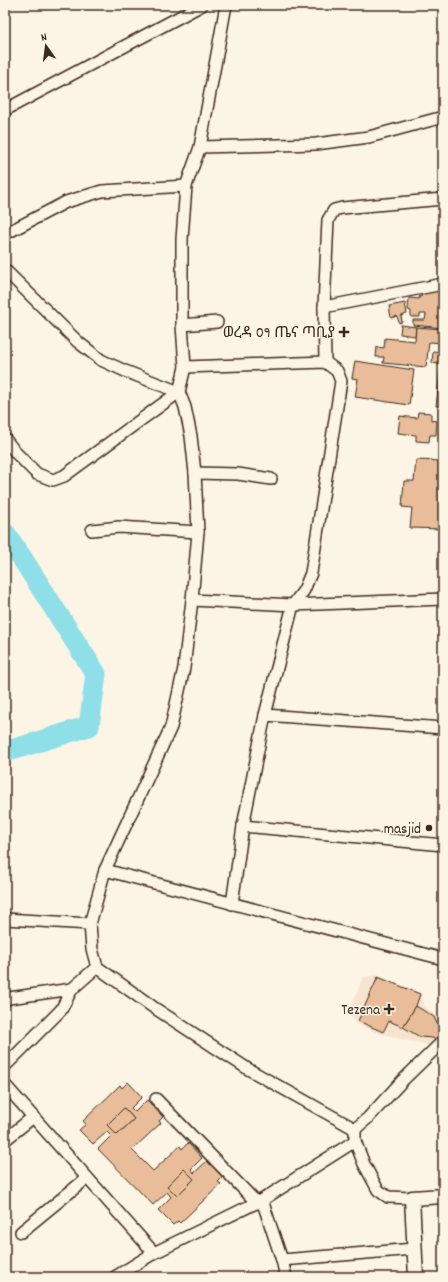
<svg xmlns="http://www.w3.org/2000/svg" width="448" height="1282" viewBox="0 0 448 1282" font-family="Dekko,'Noto Sans Ethiopic',sans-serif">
	<rect width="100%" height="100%" fill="#fcf5e5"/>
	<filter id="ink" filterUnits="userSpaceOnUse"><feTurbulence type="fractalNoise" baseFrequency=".025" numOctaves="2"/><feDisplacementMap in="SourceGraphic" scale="8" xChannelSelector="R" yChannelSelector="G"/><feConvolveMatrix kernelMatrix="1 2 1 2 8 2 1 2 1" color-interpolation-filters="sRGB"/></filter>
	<g filter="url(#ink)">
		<polygon fill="#f6e4ce" points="377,975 422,994 424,1005 443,1022 443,1038 435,1046 405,1040 375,1032 355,1023 349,1013 363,977"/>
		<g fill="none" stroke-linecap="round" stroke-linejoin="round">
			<polyline stroke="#8edfe8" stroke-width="21" points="5,533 22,558 96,674 89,726 5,752"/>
		</g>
		<g fill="#e9bd99" stroke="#3b2a1e" fill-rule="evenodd">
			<polygon points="443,286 443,328 413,325 413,320 425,320 426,314 420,314 420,317 411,317 411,311 408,310 409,298 419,299 419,297 422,296 422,294 424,293 424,289"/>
			<polygon points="405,303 407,314 401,316 402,322 399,323 397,316 391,318 389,306"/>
			<polygon points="401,325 416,327 415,336 400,334"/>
			<polygon points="416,327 443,329 443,343 429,342 426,367 383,363 384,357 376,357 377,347 384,348 385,338 415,341"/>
			<polygon points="433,351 443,352 443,365 432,363"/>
			<polygon points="355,361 414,370 409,405 355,397 358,379 352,378"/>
			<polygon points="440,372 443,372 443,406 436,406"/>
			<polygon points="418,412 431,413 431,420 437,421 436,435 430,435 429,442 416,441 416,435 398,433 400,416 417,418"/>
			<polygon points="416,460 443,461 443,529 410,528 412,508 402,507 404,481 414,481"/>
			<polygon points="378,977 420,994 416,1006 403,1027 389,1021 383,1032 358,1021"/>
			<polygon points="416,1006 434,1017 439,1028 443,1030 443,1034 438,1041 432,1038 420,1037 403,1027"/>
			<path d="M128,1082L142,1097L131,1108L135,1112L147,1100L163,1117L159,1121L161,1123L132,1150L153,1171L180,1146L182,1149L188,1143L202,1158L191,1169L194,1173L207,1161L223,1177L218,1182L221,1184L180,1223L178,1221L173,1225L158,1210L171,1197L167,1192L153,1205L98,1149L111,1136L107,1132L93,1144L79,1130L86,1124L83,1121L120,1085L122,1088ZM124,1108L134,1119L117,1135L107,1125ZM184,1169L194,1179L177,1196L167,1186Z"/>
			<polygon points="124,1108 134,1119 117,1135 107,1125"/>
			<polygon points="184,1169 194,1179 177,1196 167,1186"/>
		</g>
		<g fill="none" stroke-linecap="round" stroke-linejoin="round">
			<defs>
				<g id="minor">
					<polyline points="5,110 202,5"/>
					<polyline points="200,147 316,144 369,137 443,117"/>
					<polyline points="5,234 66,202 102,191 186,186"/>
					<polyline points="5,270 78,342 101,360 125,371 179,392 185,407 191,436 195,473 198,532 192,600 184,668 171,727 105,870 90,924 92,949 97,967 153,1007 248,1069 355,1129 355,1141 364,1164 378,1190 388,1197 412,1198"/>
					<polyline points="324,307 443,284"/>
					<polyline points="182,325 217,322"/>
					<polyline points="325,362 324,307 328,220 334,210 342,208 443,199"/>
					<polyline points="185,367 325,362 337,371 341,381 311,573 304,590 293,605 265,715 243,826 232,904"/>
					<polyline points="5,439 16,453 37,474 53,480 64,476 179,392 185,367 182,325 182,239 186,186 200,147 226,5"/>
					<polyline points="195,473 238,474 271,479"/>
					<polyline points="92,530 119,527 198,532"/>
					<polyline points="192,600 293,605 443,599"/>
					<polyline points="265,715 443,728"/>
					<polyline points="243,826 443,845"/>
					<polyline points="105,870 443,959"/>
					<polyline points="5,919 90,924"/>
					<polyline points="5,1000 9,998 72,989"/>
					<polyline points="5,1066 61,1010 72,989 97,967"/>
					<polyline points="5,1085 154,1253"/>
					<polyline points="156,1099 257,1203"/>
					<polyline points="355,1129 368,1118 403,1080 443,1041"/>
					<polyline points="5,1140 33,1117"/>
					<polyline points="262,1200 282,1260 286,1277"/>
					<polyline points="21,1232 87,1178"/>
					<polyline points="282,1260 414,1249"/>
					<polyline points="115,1277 154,1253 262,1200 355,1141"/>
				</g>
				<polyline id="tertiary" points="416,1277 412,1198 443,1196"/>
			</defs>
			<use href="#minor" stroke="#3b2a1e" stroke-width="14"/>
			<use href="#tertiary" stroke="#3b2a1e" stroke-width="17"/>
			<use href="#minor" stroke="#fcf5e5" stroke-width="11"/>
			<use href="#tertiary" stroke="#fcf5e5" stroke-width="14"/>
		</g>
	</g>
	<g fill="#3b2a1e" stroke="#fcf5e5" stroke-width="1.5">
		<path d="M342 326h4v4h4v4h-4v4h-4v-4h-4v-4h4z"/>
		<circle cx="429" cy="828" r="4"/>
		<path d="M387 1003h4v4h4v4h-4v4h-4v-4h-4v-4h4z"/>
	</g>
	<g text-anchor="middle" stroke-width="3" stroke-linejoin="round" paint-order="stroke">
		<g font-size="15" fill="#3b2a1e" stroke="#fcf5e5" text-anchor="end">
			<text x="335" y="337">ወረዳ 09 ጤና ጣቢያ</text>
			<text x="421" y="833">masjid</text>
			<text x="380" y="1014">Tezena</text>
		</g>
	</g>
	<rect width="448" height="1282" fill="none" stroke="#fcf5e5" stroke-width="20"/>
	<rect x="10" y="10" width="428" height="1262" fill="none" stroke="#3b2a1e" stroke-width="1.5" filter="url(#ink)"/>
	<g transform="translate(46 46) rotate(346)" stroke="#fcf5e5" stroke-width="3" paint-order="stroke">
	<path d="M0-3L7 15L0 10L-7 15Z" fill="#3b2a1e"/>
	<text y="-6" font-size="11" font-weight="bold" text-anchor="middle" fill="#3b2a1e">N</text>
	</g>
</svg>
